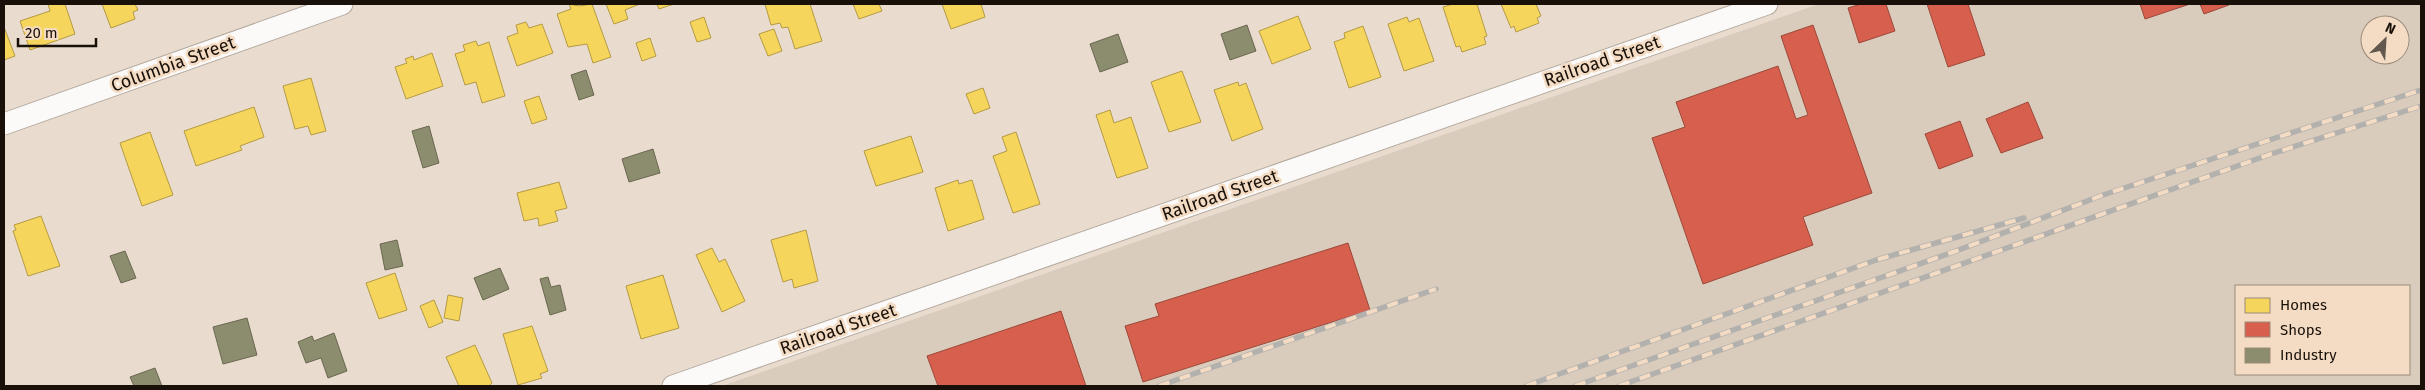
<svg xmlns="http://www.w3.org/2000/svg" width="2425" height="390" viewBox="0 0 2425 390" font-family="'Fira Sans',sans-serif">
	<rect width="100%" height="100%" fill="#e9dccf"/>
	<path fill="#d9ccbc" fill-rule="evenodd" d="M1819,4H2421V386H722ZM2370,25H2400V55H2370ZM2236,286H2409V374H2236Z"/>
	<g fill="#f6d55c" stroke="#b49a43">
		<polygon points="48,4 65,4 75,34 30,50 20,21 50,11"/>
		<polygon points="102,4 135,4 138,10 133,12 135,19 111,28"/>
		<polygon points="569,4 579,6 592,4 611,57 593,63 587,44 568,47 557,14 571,9"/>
		<polygon points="606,4 640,4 625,10 628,19 614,24"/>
		<polygon points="657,4 674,4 659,9"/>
		<polygon points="765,4 810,4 822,41 795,49 788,27 782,28 780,23 771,25"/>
		<polygon points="853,4 879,4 882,11 859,19"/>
		<polygon points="942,4 981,4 985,17 951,29"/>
		<polygon points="1453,4 1477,4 1487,36 1484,37 1486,44 1462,52 1460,46 1456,47 1443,7"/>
		<polygon points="1501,4 1536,4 1541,16 1537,18 1539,23 1516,32 1514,26 1511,28"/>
		<polygon points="1298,16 1311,49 1272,64 1259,31"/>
		<polygon points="704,17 711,38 697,42 690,22"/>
		<polygon points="1407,17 1409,22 1419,18 1434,61 1404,71 1388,24"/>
		<polygon points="526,22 529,28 542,24 553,53 517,66 507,37 518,33 516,25"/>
		<polygon points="1363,26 1381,77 1349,88 1334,42 1345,38 1344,33"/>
		<polygon points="4,27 15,56 4,60"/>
		<polygon points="774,29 782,51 768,56 759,34"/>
		<polygon points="650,38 656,56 642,61 636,43"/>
		<polygon points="476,41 478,46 489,42 505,96 482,103 476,82 465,85 455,54 465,51 463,45"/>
		<polygon points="432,53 443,86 406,99 395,67 407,63 405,59 413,56 414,60"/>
		<polygon points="1182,71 1201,122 1169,132 1151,82"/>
		<polygon points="311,78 326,131 311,135 308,126 295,129 283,86"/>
		<polygon points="1238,82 1239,86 1246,83 1263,129 1232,141 1214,90"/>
		<polygon points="983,88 990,108 974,114 966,94"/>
		<polygon points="539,96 547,119 532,124 524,101"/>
		<polygon points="254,107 264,137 240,146 242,150 196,166 184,131"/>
		<polygon points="1110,110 1114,123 1131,117 1148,168 1117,178 1096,115"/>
		<polygon points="150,132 173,195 142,206 120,143"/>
		<polygon points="1016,132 1040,204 1013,213 993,156 1007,151 1002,137"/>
		<polygon points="911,136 923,172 876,186 864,151"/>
		<polygon points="958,180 959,184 972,180 984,219 948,231 935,188"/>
		<polygon points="559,182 567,208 555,211 558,221 539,226 538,218 524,221 517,193"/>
		<polygon points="41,216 60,266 28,276 13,231 16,230 14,225"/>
		<polygon points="806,230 818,281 794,288 792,279 783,282 771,240"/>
		<polygon points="712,248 719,262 725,259 745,301 722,312 696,255"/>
		<polygon points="395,273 407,310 379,319 366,283"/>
		<polygon points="663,275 679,328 641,339 626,286"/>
		<polygon points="448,295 463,298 459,321 444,318"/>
		<polygon points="434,300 443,322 429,328 420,306"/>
		<polygon points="532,326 548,371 540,374 542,378 518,385 503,334"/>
		<polygon points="475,345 492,383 489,386 459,386 446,357"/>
	</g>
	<g fill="#d6604d" stroke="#9d4839">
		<polygon points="1861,4 1886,4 1895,31 1859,43 1848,8"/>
		<polygon points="1927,4 1968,4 1985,55 1948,67"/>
		<polygon points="2140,4 2190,4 2145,19"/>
		<polygon points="2200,4 2229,4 2229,5 2204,14"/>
		<polygon points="1813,25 1872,193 1803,217 1813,245 1703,284 1652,138 1685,127 1676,102 1778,66 1796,119 1808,115 1781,36"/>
		<polygon points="2028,102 2043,138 2001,153 1986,119"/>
		<polygon points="1960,121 1973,156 1939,169 1925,134"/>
		<polygon points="1348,243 1370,310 1143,382 1125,326 1159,316 1155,304"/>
		<polygon points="1061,311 1086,386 938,386 927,356"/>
	</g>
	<g fill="#8c8c6e" stroke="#6a6750">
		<polygon points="1247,25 1256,51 1230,60 1221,34"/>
		<polygon points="1118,34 1128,62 1100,72 1090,44"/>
		<polygon points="586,70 594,95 579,100 571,75"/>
		<polygon points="429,126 439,163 423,168 412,131"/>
		<polygon points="653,149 660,173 629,182 622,159"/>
		<polygon points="397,240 403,266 385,270 380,244"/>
		<polygon points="125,251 136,278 121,283 110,256"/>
		<polygon points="500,268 509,289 483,300 474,278"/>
		<polygon points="548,277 551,287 560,285 566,310 550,315 540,279"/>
		<polygon points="247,318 257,355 223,364 213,327"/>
		<polygon points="334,333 347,371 328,378 321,358 306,363 298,342 312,336 314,341"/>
		<polygon points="155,368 162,386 134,386 130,377"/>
	</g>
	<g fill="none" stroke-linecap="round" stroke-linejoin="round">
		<defs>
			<g id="street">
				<polyline points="4,124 342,4"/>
				<polyline points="673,386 1767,4"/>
			</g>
		</defs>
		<use href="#street" stroke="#b3a99f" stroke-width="23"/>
		<use href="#street" stroke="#fcfaf8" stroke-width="21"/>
		<defs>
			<g id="rail">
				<polyline points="1159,386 1436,289"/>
				<polyline points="1526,386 1876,260 2024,218"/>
				<polyline points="1575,386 1956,251 2103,195 2421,90"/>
				<polyline points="1619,386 2271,154 2421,106"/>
			</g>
		</defs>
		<use href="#rail" stroke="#b3b1ae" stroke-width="5.5"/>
		<use href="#rail" stroke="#f4dcc4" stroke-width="4" stroke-dasharray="11" stroke-linecap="butt"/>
	</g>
	<g text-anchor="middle" stroke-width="5" stroke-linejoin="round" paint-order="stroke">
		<g font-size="18" fill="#191109" stroke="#f4dcc4">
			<text transform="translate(1602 61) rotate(-19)" y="6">Railroad Street</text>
			<text transform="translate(173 64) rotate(-20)" y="6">Columbia Street</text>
			<text transform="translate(1220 195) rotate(-19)" y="6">Railroad Street</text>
			<text transform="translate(838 329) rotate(-19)" y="6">Railroad Street</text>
		</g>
	</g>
	<rect width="2425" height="390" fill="none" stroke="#191109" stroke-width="10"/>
	<rect x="2235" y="285" width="175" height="90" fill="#f4dcc4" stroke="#9c8b79"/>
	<rect x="2245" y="298" width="25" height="15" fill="#f6d55c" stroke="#9c8b79"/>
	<text x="2280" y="310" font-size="15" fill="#191109">Homes</text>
	<rect x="2245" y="322" width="25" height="15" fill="#d6604d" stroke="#9c8b79"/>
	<text x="2280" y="335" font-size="15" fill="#191109">Shops</text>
	<rect x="2245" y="348" width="25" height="15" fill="#8c8c6e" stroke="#9c8b79"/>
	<text x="2280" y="360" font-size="15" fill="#191109">Industry</text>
	<g transform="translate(2385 40) rotate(25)"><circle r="24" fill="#f4dcc4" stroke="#9c8b79"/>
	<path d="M0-4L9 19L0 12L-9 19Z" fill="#62584e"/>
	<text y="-8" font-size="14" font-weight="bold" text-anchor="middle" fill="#191109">N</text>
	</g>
	<path d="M18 38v8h78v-8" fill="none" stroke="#191109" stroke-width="2.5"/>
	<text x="25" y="38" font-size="15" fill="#191109" stroke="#f4dcc4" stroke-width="4" paint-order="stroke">20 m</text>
</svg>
